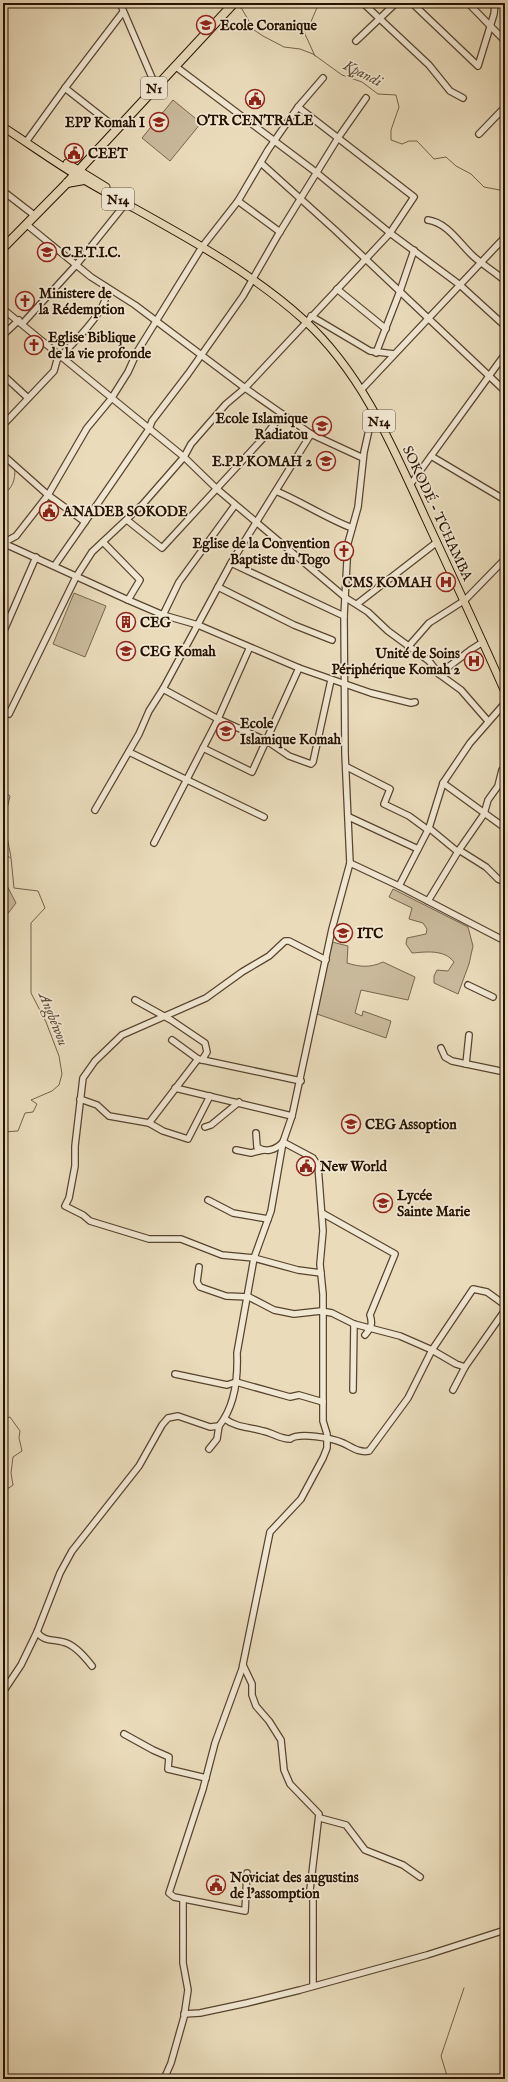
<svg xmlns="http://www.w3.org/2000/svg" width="508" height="2082" viewBox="0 0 508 2082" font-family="'IM FELL English',serif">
	<rect width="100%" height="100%" fill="#eadcbb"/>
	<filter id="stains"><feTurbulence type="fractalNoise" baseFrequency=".005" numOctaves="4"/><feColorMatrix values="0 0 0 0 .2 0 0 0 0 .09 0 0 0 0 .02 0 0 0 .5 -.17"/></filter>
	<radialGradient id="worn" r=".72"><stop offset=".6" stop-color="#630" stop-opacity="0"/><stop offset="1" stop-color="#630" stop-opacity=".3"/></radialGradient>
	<g fill="#c9b99b" stroke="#78654e">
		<polygon points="173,100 201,123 170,161 142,138"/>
		<polygon points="74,593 106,606 85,657 53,644"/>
		<polygon points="3,878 16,903 3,920"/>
		<path d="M393,889L468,927L473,946L469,964L458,994L434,983V976L437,970L448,971L454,962C444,949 426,952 412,953L406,944L407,938L426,934L427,929L423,923L409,919L412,908L389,897Z"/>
		<path d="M332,942L348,946L347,963C360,967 370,968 383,962L415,977L408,1000L361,990L355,1013L362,1016L363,1011L391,1021L386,1038L317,1014Z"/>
	</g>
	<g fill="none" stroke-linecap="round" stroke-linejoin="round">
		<g stroke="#73614a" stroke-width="1">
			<polyline points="237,5 242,9 254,30 263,36 284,47 300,49 313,54 342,75 362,82 378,94 396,95 399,107 391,130 391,140 402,144 409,141 417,141 434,159 446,157 456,166 471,174 484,187 505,191"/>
			<polyline points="315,56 305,34 304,28 310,24 319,3"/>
			<path d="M3,495C13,487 15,481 15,468"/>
			<polyline points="3,790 10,796 4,822 11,857"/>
			<polyline points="3,854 11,858 14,888 38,891 45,908 31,923 31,993 46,1022 59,1056 62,1074 59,1085 52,1091 31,1100 37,1104 33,1112 25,1113 18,1131 3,1132"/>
			<polyline points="3,1419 10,1417 20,1431 19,1438 22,1451 13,1457 11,1473 13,1485 3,1492"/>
			<polyline points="448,2079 441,2056 464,1988"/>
		</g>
		<defs>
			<g id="minor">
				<polyline points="120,3 156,87"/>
				<polyline points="363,3 429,65 450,91 463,98"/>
				<polyline points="412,3 478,66 494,14 495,3"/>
				<polyline points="468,3 505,41"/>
				<polyline points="356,41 396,3"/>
				<polyline points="175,66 317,173 390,233 460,285 505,326"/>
				<polyline points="116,128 65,88 123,12"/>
				<polyline points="479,134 505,107"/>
				<polyline points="26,142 65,88"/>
				<polyline points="261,163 335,230 505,391"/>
				<polyline points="3,191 34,215"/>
				<polyline points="238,201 280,232"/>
				<path d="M428,220C448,223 459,243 473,256C483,265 495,272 505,281"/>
				<polyline points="26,224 91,277 135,305 245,388 311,434 363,458"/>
				<polyline points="337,289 386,329"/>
				<polyline points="3,309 184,457 217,489 346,598 368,612 388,631 429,661 439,674 461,690 488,721"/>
				<polyline points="311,316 370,351 394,354"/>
				<polyline points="23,323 77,264 126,203"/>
				<polyline points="3,335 19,320"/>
				<polyline points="376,353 400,291 414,250"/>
				<polyline points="3,375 28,398"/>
				<polyline points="361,390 505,237"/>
				<path d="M3,425L54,371L57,360C70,346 112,307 106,288"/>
				<polyline points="3,455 48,495 85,522 55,565"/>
				<polyline points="431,456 505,354"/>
				<polyline points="410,485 431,456 505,500"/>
				<path d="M276,491C302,502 326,518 352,528"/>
				<polyline points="127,520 162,548 266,435 282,414"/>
				<polyline points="85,522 149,429 152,421 188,374 243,296 278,235 338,138 366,98"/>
				<polyline points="103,542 140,580 128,600"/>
				<polyline points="3,543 16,536 48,495 87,428 111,399 128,372 137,352 202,247 238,201 268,150 298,107 323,78"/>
				<polyline points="3,543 128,600 163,615 198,625 299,668 371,693 411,703 415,702"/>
				<polyline points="231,563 344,616"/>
				<polyline points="218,587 294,625 332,640"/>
				<polyline points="357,604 437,542"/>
				<polyline points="163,615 179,582 235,505"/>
				<polyline points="3,633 36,557"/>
				<polyline points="408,647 429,623 465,600 505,559"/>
				<polyline points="439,674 472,649 483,642"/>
				<polyline points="163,689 218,719 267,741 289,756 311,764 313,762 331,680"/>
				<polyline points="9,714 76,577 92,552 143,504 184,457 191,444 226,404 245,388 390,233 414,197 298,107"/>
				<polyline points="203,748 252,772 299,668"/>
				<polyline points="129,752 264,817"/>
				<polyline points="347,767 390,789 384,804 409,816 428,830"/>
				<polyline points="443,783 505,828"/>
				<polyline points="95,810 139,734 149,711 163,689 231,563 311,434"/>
				<polyline points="349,817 418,849"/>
				<polyline points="429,828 458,852"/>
				<polyline points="154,843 218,719 249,649"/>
				<polyline points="459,850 486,867 498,879 505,882"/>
				<polyline points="350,863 399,886 505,941"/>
				<polyline points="399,886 429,828 443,783 470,743 505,703"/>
				<polyline points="428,901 459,850 484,814 488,800 498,786 502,770 505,767"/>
				<polyline points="468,985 493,997"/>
				<polyline points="135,1000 171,1020 205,1043 207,1052 202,1060"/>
				<polyline points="172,1040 198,1059"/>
				<polyline points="441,1048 445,1057 452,1061 505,1072"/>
				<polyline points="466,1064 469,1035"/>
				<polyline points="175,1088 292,1116"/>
				<polyline points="80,1099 97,1105 109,1116 149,1123 163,1131 188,1139 210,1096"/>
				<polyline points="149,1123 198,1059 301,1081"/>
				<polyline points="205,1127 211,1125 239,1102"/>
				<polyline points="236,1150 251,1153 263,1150"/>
				<polyline points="208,1200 233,1213 268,1219"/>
				<path d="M322,1213L395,1254L370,1315C373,1324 371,1328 365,1335"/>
				<polyline points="199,1267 197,1282 200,1287 226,1296 249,1297 274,1310 294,1314 321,1311 332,1313 354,1324 400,1336 432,1350 456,1364 465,1367"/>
				<polyline points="321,1273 298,1270 254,1258 222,1255 181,1239 149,1239 90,1221 83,1215 65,1206 69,1198 75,1166 75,1146 83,1078 95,1061 122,1035 206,998 242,972 269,956 285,941 289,941 326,960"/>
				<polyline points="175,1374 227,1385 236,1382 290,1397 299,1395 323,1402"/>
				<polyline points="353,1390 354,1324"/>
				<polyline points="453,1390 465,1367 505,1310"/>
				<path d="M225,1419C237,1428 250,1427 263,1431C273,1433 280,1439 290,1439C299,1432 332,1438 343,1443C352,1447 358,1453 369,1451L408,1398L432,1350L473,1289L487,1292L505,1305"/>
				<polyline points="209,1449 217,1439 219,1426"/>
				<polyline points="243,1665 252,1684 252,1695 256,1706 269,1721 281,1740 284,1770 290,1784 319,1814 310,1890 313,1898 313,1986"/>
				<path d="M92,1666C85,1657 74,1644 63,1642C53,1639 44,1642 37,1632L60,1573L72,1551L139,1466L162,1425L168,1418L178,1416L210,1427L219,1426C235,1406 238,1377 237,1353L254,1258L271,1211L283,1142L292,1116L332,929L350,863L345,754L344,616L348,543L358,507L364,452L373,412"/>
				<polyline points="3,1692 21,1665 37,1632"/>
				<polyline points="124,1734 153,1750 169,1757 168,1769 206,1778"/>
				<polyline points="320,1818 346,1825 365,1850 403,1865 420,1877"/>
				<path d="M247,1873L245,1911L174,1897L169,1893L203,1789L215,1743L242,1669L270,1532L301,1499L323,1458L327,1448V1434L323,1421V1294L320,1264L323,1231L318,1166L313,1158L283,1142C276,1150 266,1153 257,1147L256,1133"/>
				<polyline points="184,2014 200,2013 247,2003 300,1990 427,1955 505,1930"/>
				<polyline points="164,2079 171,2063 184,2017 188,1990 183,1963 183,1899"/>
			</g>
			<g id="major">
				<path d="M3,127C31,145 57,164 86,181C160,224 240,262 304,320C362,373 393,447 425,517C452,575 479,633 505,692"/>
				<polyline points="67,163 106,187"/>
			</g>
			<g id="highway">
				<polyline points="67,183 84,180"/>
				<polyline points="3,248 67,183 234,3"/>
			</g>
		</defs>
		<use href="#minor" stroke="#57442f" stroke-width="8"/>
		<use href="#major" stroke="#261100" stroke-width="9"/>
		<use href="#highway" stroke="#261100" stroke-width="10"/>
		<use href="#minor" stroke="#f1e8d3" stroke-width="5.5"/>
		<use href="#major" stroke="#eadcbb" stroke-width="7"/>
		<use href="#highway" stroke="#eadcbb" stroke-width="8"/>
	</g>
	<defs>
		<symbol id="school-ring" viewBox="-11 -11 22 22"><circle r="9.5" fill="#f1e8d3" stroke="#8f2418" stroke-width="1.5"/><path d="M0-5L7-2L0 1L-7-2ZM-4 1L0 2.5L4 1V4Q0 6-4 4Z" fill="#8f2418"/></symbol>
		<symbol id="civic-ring" viewBox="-11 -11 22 22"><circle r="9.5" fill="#f1e8d3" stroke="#8f2418" stroke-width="1.5"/><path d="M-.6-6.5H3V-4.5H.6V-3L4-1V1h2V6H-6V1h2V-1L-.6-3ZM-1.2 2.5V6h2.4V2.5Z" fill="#8f2418"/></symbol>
		<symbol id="university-ring" viewBox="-11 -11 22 22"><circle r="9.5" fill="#f1e8d3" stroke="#8f2418" stroke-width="1.5"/><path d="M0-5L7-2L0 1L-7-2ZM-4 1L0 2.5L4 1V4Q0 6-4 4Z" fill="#8f2418"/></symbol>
		<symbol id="church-ring" viewBox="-11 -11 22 22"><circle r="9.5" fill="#f1e8d3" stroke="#8f2418" stroke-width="1.5"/><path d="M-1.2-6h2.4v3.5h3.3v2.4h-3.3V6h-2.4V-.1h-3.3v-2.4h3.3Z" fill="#8f2418"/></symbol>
		<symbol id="hospital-ring" viewBox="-11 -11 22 22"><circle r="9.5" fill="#f1e8d3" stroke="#8f2418" stroke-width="1.5"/><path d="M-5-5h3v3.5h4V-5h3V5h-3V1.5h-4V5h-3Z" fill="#8f2418"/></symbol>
		<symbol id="building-ring" viewBox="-11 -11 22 22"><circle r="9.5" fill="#f1e8d3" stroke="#8f2418" stroke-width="1.5"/><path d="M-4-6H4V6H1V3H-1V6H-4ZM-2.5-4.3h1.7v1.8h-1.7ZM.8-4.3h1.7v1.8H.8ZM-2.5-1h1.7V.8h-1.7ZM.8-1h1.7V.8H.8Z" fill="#8f2418"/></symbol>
	</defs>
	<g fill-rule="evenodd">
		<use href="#school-ring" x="195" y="14" width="22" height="22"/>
		<use href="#civic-ring" x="244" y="88" width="22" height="22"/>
		<use href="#school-ring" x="148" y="111" width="22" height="22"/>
		<use href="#civic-ring" x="63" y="142" width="22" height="22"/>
		<use href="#university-ring" x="36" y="241" width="22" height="22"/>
		<use href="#church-ring" x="14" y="290" width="22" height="22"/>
		<use href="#church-ring" x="23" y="334" width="22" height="22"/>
		<use href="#school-ring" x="311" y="415" width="22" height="22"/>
		<use href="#school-ring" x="315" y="450" width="22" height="22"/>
		<use href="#civic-ring" x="38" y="500" width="22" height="22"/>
		<use href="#church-ring" x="333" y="540" width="22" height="22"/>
		<use href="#hospital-ring" x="435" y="571" width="22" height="22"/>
		<use href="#building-ring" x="115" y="611" width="22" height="22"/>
		<use href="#school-ring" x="115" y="640" width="22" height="22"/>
		<use href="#hospital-ring" x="463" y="650" width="22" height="22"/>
		<use href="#school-ring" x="215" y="720" width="22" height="22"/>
		<use href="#school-ring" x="332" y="922" width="22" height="22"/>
		<use href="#school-ring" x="340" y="1113" width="22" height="22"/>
		<use href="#civic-ring" x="295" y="1155" width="22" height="22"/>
		<use href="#school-ring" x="372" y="1192" width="22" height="22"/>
		<use href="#civic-ring" x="205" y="1874" width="22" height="22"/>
	</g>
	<g text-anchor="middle" stroke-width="3.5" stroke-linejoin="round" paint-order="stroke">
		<g fill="#f1e8d3" stroke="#63523f" stroke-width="1">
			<rect x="141" y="77" width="26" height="22" rx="3"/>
			<rect x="102" y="188" width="32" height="22" rx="3"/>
			<rect x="363" y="410" width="32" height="22" rx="3"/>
		</g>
		<g font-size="13" font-weight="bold" fill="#261100">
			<text x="154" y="93">N1</text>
			<text x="118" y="204">N14</text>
			<text x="379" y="426">N14</text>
		</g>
		<g font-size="14" font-weight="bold" fill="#261100" stroke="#f1e8d3" text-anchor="start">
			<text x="220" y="30">Ecole Coranique</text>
			<text x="255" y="125" text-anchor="middle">OTR CENTRALE</text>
			<text x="145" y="127" text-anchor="end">EPP Komah I</text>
			<text x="88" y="158">CEET</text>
			<text x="61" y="257">C.E.T.I.C.</text>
			<text x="39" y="298">Ministere de<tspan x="39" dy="16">la Rédemption</tspan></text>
			<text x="48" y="342">Eglise Biblique<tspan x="48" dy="16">de la vie profonde</tspan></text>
			<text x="308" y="423" text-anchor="end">Ecole Islamique<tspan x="308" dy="16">Radiatou</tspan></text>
			<text x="312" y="466" text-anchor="end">E.P.P KOMAH 2</text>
			<text x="63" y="516">ANADEB SOKODE</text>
			<text x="330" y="548" text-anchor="end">Eglise de la Convention<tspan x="330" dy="16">Baptiste du Togo</tspan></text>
			<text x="432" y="587" text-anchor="end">CMS KOMAH</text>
			<text x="140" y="627">CEG</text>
			<text x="140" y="656">CEG Komah</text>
			<text x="460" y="658" text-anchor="end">Unité de Soins<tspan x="460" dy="16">Périphérique Komah 2</tspan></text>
			<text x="240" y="728">Ecole<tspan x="240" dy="16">Islamique Komah</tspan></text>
			<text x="357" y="938">ITC</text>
			<text x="365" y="1129">CEG Assoption</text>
			<text x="320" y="1171">New World</text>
			<text x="397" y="1200">Lycée<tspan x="397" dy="16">Sainte Marie</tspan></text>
			<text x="230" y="1882">Noviciat des augustins<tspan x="230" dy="16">de l'assomption</tspan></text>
		</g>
		<g font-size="14" fill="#261100" stroke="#f1e8d3">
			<text transform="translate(438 513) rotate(65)" y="5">SOKODÉ - TCHAMBA</text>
		</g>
		<g font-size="15" font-style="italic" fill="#604d37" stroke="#f1e8d3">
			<text transform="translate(363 73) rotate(27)" y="5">Kpandi</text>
			<text transform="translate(54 1019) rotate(68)" y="5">Angbéwou</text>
		</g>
	</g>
	<rect width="508" height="2082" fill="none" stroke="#eadcbb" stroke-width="16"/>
	<rect x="4" y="4" width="500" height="2074" fill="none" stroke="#261100" stroke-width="2"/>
	<rect x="8" y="8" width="492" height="2066" fill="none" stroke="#261100"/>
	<rect width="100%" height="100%" filter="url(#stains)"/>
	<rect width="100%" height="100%" fill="url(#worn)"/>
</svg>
